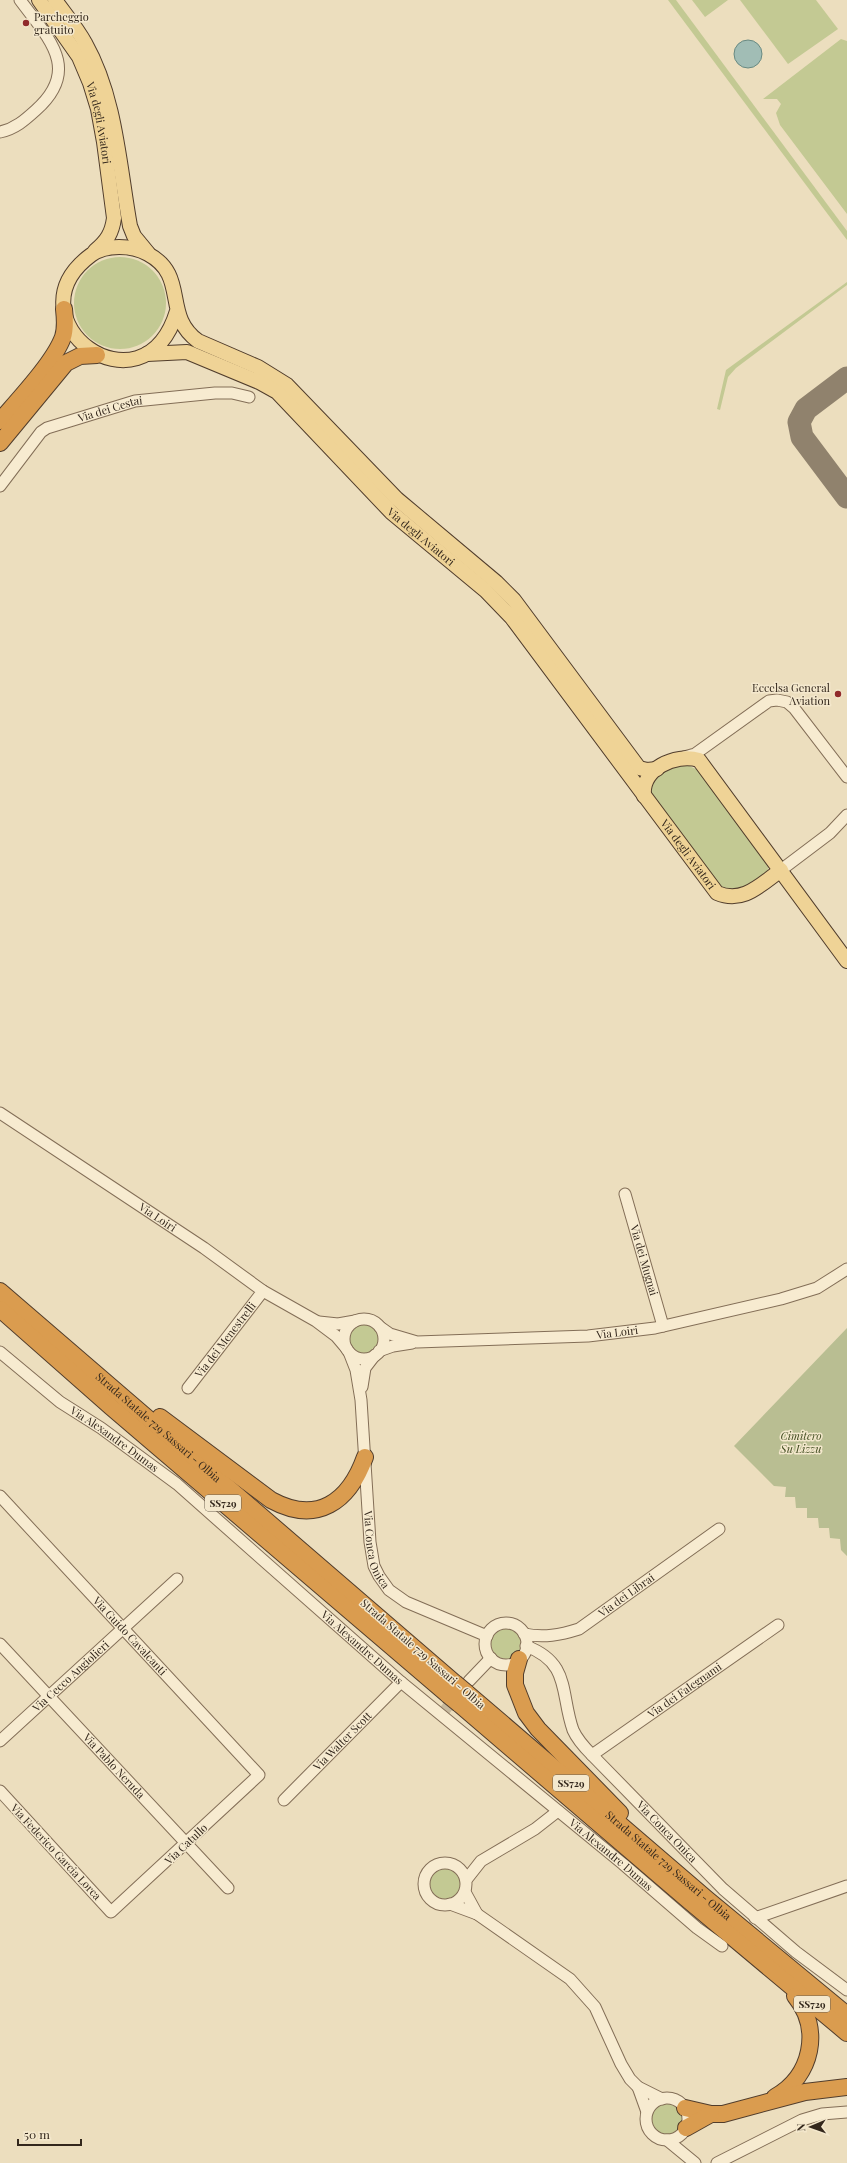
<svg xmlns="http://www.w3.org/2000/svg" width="847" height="2163" viewBox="0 0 847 2163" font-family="'Playfair Display',serif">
	<rect width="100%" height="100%" fill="#ecdebe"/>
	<g fill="#c3c993">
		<polygon points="668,0 676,0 847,231 847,240"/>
		<polygon points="692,0 728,0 705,17"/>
		<polygon points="740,0 816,0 838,29 788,64"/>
		<polygon points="841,39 847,41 847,214 780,125 776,113 781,104 777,99 763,99"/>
		<circle cx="120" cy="303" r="46"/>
		<polygon points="847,282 847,285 736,368 728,377 720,410 717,409 726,370"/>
		<polygon points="685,764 698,770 769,865 767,873 743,890 720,889 649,794 650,781 672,766"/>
		<circle cx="364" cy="1338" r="16"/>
		<circle cx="506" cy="1644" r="15"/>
		<circle cx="445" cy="1884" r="15"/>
		<circle cx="667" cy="2119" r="16"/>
	</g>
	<polygon fill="#b9be92" points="847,1328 847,1556 841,1550 840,1539 830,1538 829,1528 819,1528 818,1518 807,1518 807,1508 796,1508 795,1497 785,1497 786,1487 774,1486 734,1446"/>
	<circle fill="#a1bdb5" stroke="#698a82" cx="748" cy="54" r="14"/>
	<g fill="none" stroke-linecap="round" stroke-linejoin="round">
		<polyline stroke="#90826d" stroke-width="23" points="847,378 806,409 799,422 802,437 847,497"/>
		<polyline stroke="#c7b99e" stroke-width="11" stroke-dasharray="11 5.5" stroke-linecap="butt" points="445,1710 458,1694"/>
		<defs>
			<g id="minor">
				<path d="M0,132C15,129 25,120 36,110C82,69 48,38 20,0"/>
				<path id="s1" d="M0,486L41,432L47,428L135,401L215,393H232L249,397"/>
				<polyline points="684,757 695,754 769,701 777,700 787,702 794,708 847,777"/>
				<polyline points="781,870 830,833 847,815"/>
				<path id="s2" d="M0,1113L204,1248L263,1291L316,1321L336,1336L347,1349"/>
				<path id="s3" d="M625,1194L663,1326"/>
				<circle cx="364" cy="1339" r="20"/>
				<polyline points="319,1322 338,1324 355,1321"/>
				<path id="s4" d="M380,1327L390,1334L417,1342L588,1336L655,1328L781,1299L817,1288L847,1269"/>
				<polyline points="379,1351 393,1346 412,1343"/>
				<path id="s5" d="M0,1352L60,1402L101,1428L177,1484L401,1682L623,1864L697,1928L722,1946"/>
				<path id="s6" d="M349,1352L356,1370L361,1400L370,1542L374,1566L379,1576L389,1590L406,1602L487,1636"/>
				<polyline points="362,1387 365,1368 375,1355"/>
				<path id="s7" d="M188,1388L263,1291"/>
				<path id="s8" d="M0,1496L259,1775L111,1912L0,1791"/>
				<circle cx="506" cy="1644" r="21"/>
				<path id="s9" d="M524,1634C544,1638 560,1635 579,1629L719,1529"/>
				<path id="s10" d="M0,1644L228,1888"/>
				<path id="s11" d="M526,1646C571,1663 560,1693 573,1730C577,1739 585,1748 592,1755L723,1889L796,1952L847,1990"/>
				<polyline points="469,1681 491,1658"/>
				<path id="s12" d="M0,1741L177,1579"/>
				<path id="s13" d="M592,1755L778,1625"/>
				<path id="s14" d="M284,1800L401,1682"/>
				<circle cx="445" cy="1884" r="21"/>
				<polyline points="466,1880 481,1861 535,1829 558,1811"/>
				<polyline points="465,1892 477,1914"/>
				<polyline points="450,1904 477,1914 570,1979 595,2007 621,2064 630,2079 638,2087 662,2099"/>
				<polyline points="755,1918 847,1886"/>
				<polyline points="638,2087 647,2112"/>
				<circle cx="667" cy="2119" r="21"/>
				<polyline points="667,2140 695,2163"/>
				<polyline points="717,2163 802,2120 822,2114 847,2112"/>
			</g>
			<g id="major">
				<path id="s15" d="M39,0L79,57L90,83L98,109L104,142L114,218C112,233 107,241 95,251"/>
				<path d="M55,0C65,14 77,28 85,43C116,98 119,165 130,226L134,236L148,253"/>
				<path d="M177,311C143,422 5,319 91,255C106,244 132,245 148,254C189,276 162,315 198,341L258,367L287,385L397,499L496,582L514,600L639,768L647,770L657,769"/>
				<path id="s16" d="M147,354L187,352L259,382L277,392L391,512L485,590L512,618L717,893C743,904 760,885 781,870"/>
				<path d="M644,796C641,769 675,753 699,760L847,961"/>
			</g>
			<g id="highway">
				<path d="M0,421C18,400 54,362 63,337C66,328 65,318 64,309"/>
				<polyline points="0,443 66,363 80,356 97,355"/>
				<path id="s17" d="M0,1291L455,1683"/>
				<polyline points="0,1309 111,1407 448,1695"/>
				<path d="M160,1417L271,1500C317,1525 349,1502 365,1457"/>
				<polyline points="519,1659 515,1673 515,1685 526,1713 538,1729 620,1813"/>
				<path id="s18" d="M467,1693L707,1899L847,2015"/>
				<polyline points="459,1704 689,1901 847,2033"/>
				<path d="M775,2097C812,2076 822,2029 795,1996"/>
				<polyline points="685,2108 711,2114 723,2114 805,2092 847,2087"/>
				<polyline points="686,2128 711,2114"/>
			</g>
		</defs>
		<use href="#minor" stroke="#836e57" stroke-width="13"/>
		<use href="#major" stroke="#513d2c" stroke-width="16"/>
		<use href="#highway" stroke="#513d2c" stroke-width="18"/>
		<use href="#minor" stroke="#f7ebd0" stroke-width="11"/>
		<use href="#major" stroke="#efd396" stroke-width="14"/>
		<use href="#highway" stroke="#da9c4f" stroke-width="16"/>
		<defs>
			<g id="highway-bridge">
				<polyline points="455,1683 467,1693"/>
				<polyline points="448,1695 459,1704"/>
			</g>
		</defs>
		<use href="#highway-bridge" stroke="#513d2c" stroke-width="18" stroke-linecap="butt"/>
		<use href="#highway-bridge" stroke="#da9c4f" stroke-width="16"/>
	</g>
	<g fill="#902a2b" stroke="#f4e8cd" stroke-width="1.5">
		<circle cx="26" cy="23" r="4"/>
		<circle cx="838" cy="694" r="4"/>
	</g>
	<g text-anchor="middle" stroke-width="3" stroke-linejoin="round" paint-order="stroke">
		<g fill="#f4e8cd" stroke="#6d6151" stroke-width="1">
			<rect x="205" y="1495" width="36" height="16" rx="3"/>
			<rect x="553" y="1775" width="36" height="16" rx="3"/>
			<rect x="794" y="1996" width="36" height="16" rx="3"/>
		</g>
		<g font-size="10" font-weight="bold" fill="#33271c">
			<text x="223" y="1507">SS729</text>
			<text x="571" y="1787">SS729</text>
			<text x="812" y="2008">SS729</text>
		</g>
		<g font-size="11" fill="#33271c" stroke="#f4e8cd" text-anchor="start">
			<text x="34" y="21">Parcheggio<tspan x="34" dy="13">gratuito</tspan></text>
			<text x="830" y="692" text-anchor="end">Eccelsa General<tspan x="830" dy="13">Aviation</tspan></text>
		</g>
		<g font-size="11" fill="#33271c" stroke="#f4e8cd">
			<text dy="4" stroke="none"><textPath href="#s15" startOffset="139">Via degli Aviatori</textPath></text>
			<text dy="4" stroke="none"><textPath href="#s1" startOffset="141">Via dei Cestai</textPath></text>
			<text dy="4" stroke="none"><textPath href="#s16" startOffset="343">Via degli Aviatori</textPath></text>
			<text dy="4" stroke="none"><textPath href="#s16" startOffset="760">Via degli Aviatori</textPath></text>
			<text dy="4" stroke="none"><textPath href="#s2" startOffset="189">Via Loiri</textPath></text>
			<text dy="4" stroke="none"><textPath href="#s3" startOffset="69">Via dei Mugnai</textPath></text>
			<text dy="4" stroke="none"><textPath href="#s4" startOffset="241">Via Loiri</textPath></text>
			<text dy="4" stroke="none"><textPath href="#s7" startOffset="61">Via dei Menestrelli</textPath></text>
			<text dy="4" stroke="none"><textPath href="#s17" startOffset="209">Strada Statale 729 Sassari - Olbia</textPath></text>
			<text dy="4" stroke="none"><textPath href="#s5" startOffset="144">Via Alexandre Dumas</textPath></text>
			<text dy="4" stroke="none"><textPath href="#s6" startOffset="201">Via Conca Onica</textPath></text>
			<text dy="4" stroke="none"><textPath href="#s9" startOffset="114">Via dei Librai</textPath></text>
			<text dy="4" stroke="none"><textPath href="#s8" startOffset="191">Via Guido Cavalcanti</textPath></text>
			<text dy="4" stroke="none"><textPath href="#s5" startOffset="468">Via Alexandre Dumas</textPath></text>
			<text transform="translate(423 1654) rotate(41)" y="4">Strada Statale 729 Sassari - Olbia</text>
			<text dy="4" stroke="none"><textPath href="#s12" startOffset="96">Via Cecco Angiolieri</textPath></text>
			<text dy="4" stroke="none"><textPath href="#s13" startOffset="113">Via dei Falegnami</textPath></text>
			<text dy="4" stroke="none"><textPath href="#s14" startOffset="83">Via Walter Scott</textPath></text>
			<text dy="4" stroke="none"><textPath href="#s10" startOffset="167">Via Pablo Neruda</textPath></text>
			<text dy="4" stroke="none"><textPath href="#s11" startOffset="241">Via Conca Onica</textPath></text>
			<text transform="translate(186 1844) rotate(-43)" y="4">Via Catullo</text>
			<text transform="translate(56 1852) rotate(47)" y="4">Via Federico Garcia Lorca</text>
			<text dy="4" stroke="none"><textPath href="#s5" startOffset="792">Via Alexandre Dumas</textPath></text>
			<text dy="4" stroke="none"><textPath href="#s18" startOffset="265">Strada Statale 729 Sassari - Olbia</textPath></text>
		</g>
		<g font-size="11" font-style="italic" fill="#444f23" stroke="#f4e8cd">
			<text x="801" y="1440">Cimitero<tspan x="801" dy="13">Su Lizzu</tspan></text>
		</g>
	</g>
	<g transform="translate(811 2127) rotate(268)" stroke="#f4e8cd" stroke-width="3" paint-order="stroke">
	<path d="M0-3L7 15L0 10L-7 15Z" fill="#33271c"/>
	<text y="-6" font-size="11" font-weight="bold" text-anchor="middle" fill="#33271c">N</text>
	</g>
	<path d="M18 2139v6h63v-6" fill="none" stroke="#33271c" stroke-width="2"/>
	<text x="24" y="2139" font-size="12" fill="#33271c" stroke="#f4e8cd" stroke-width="3" paint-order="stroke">50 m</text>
</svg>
